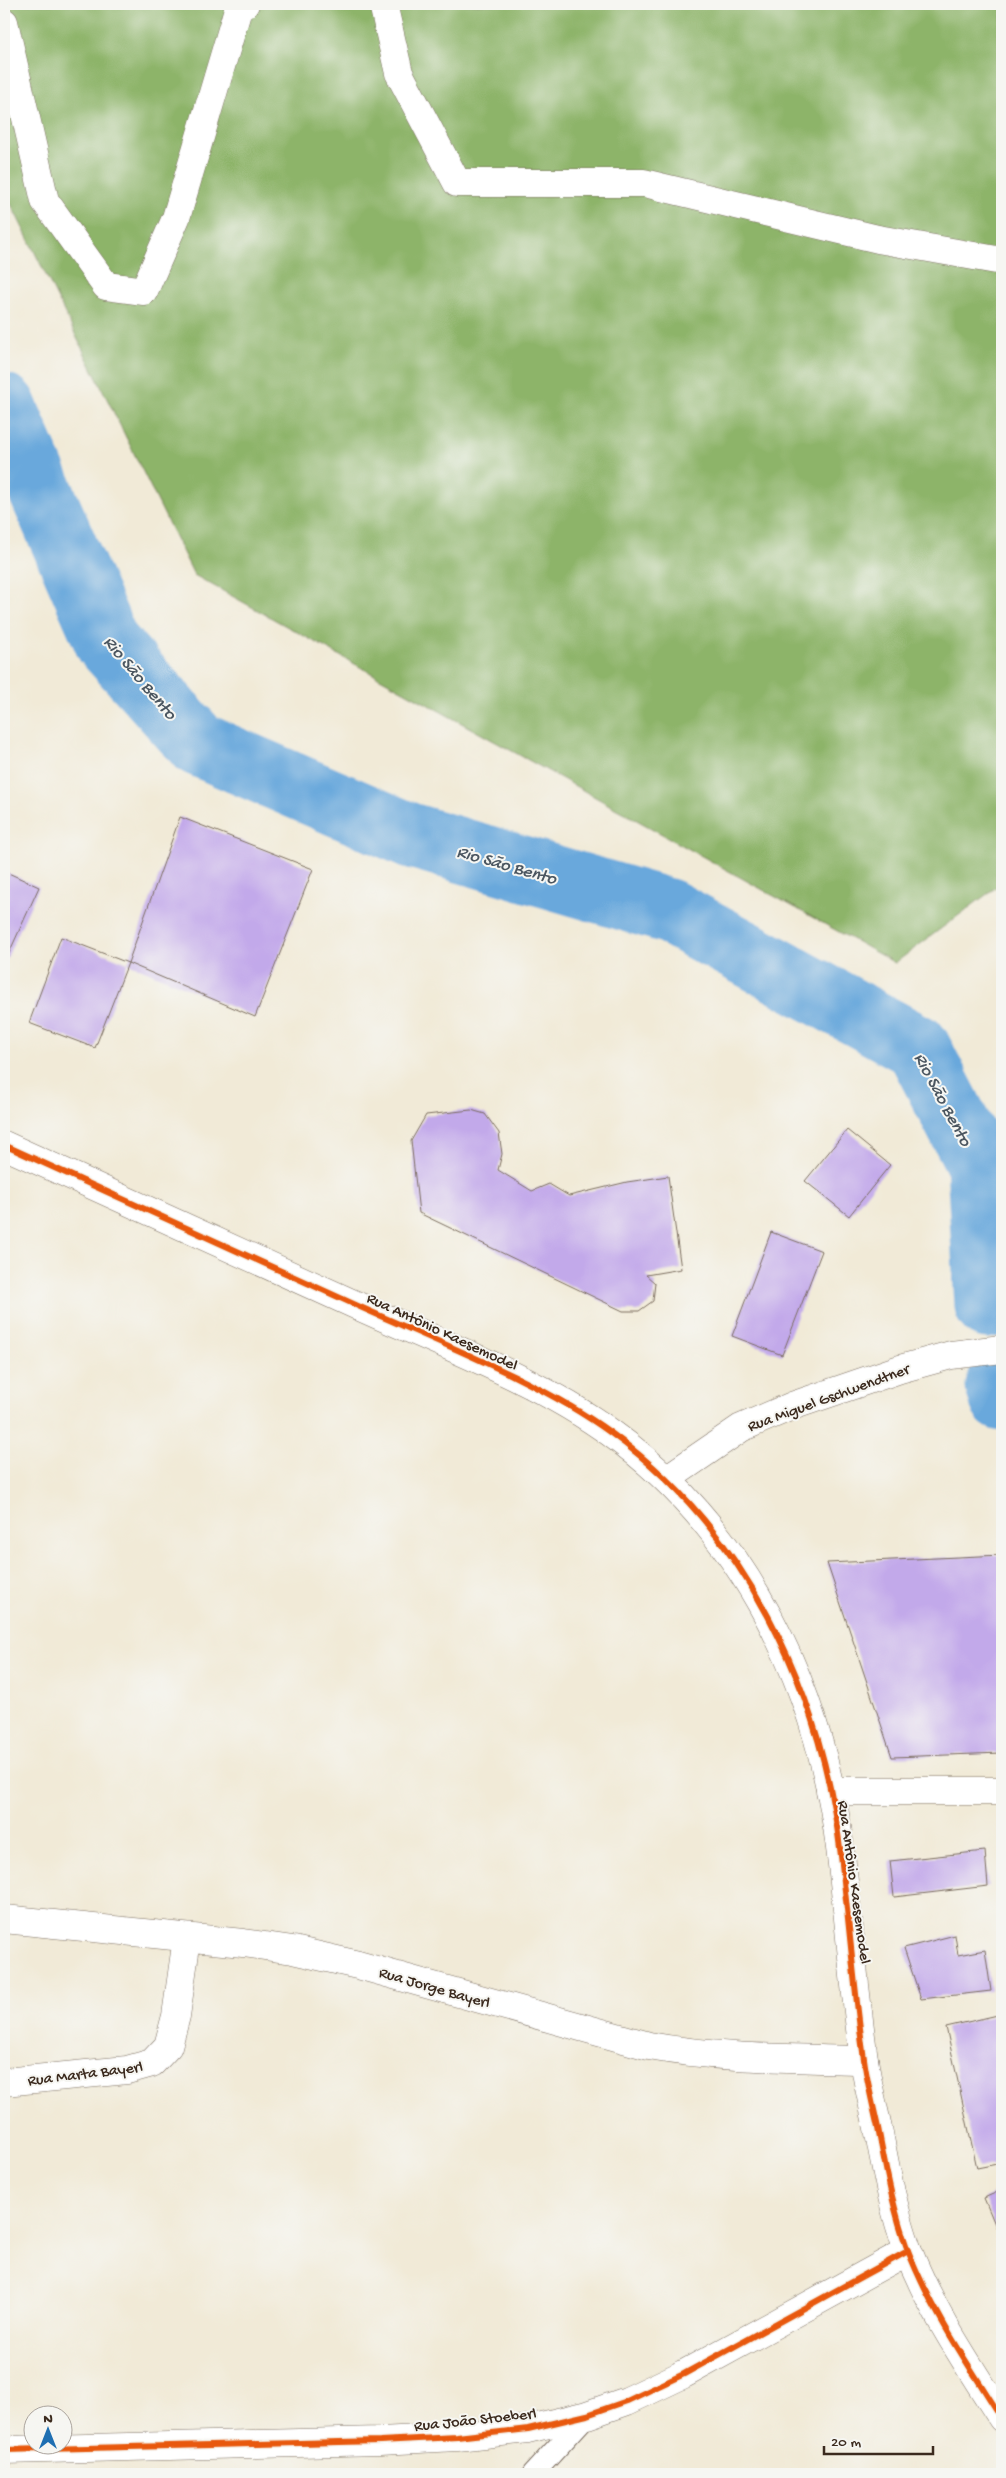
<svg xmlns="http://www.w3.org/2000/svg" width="1006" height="2478" viewBox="0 0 1006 2478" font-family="'Gochi Hand',sans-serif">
	<rect width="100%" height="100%" fill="#f6f6f2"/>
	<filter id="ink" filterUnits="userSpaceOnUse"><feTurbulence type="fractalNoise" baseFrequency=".02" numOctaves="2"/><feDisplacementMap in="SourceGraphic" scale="10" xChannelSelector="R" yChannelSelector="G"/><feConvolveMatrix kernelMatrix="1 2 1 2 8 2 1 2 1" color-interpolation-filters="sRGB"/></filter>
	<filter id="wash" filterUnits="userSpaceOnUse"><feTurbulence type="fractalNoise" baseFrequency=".0096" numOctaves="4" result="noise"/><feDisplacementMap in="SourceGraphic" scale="20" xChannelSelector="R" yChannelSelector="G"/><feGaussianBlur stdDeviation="1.12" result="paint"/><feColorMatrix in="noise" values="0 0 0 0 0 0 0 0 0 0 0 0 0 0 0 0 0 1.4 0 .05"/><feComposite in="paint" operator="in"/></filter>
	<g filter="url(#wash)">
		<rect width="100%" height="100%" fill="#f1ead7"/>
		<polygon fill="#8db469" stroke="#646f44" points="4,4 1002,4 1002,883 895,963 194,575 4,190"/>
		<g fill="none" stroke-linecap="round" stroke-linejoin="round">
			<g stroke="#69a8dc" stroke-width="65">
				<polyline points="4,406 107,643 198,744 409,835 668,911 918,1047 979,1165 987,1306"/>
				<polyline points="998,1386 1002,1399"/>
			</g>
		</g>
		<g id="blocks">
			<g fill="#c2a9ea">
				<polygon points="180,817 313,869 255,1017 128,963"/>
				<polygon points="4,871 39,887 4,964"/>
				<polygon points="61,937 128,963 95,1048 29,1023"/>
				<polygon points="471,1110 485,1114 499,1133 502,1154 498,1170 532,1191 549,1184 569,1196 627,1182 668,1176 681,1269 646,1275 655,1283 653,1301 639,1311 623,1311 419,1213 411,1141 426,1115"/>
				<polygon points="847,1130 890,1165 849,1216 805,1181"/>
				<polygon points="771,1232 822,1251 782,1355 732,1336"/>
				<polygon points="1002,1555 1002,1753 892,1757 827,1563"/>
				<polygon points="985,1851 988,1886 894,1897 890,1861"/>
				<polygon points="955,1935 958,1955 985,1950 991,1991 921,1999 904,1948"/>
				<polygon points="1002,2014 1002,2163 977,2168 946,2027"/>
				<polygon points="1002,2190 1002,2241 984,2198"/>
			</g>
		</g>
	</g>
	<g filter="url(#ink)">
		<use href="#blocks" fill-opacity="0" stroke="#7b6d5f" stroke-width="1"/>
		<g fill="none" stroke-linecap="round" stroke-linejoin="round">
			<defs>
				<polyline id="service" points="533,2474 587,2415"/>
				<g id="minor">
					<polyline points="383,4 399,73 457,183 644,183 878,239 1002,261"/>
					<polyline points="4,22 45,201 106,286 144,291 176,218 238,9 245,4"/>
					<polyline points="668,1478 741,1428 792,1406 900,1369 951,1355 1002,1349"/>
					<polyline points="830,1791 1002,1791"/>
					<path d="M4,1919L243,1943L293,1950L358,1965L649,2046C720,2059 792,2058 864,2060"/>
					<polyline points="4,2082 127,2070 152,2063 168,2046 176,2016 187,1938"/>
					<polyline points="4,2450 380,2441 457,2437 528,2429 587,2415 627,2401 684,2374 908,2251"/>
				</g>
				<path id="secondary" d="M4,1145C122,1199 240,1252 358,1306C440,1343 540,1381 611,1433C745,1530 820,1687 840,1848C849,1918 854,1989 864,2059C867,2082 873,2105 878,2128C886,2169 893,2209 907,2248C931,2310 967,2363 1002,2418"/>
			</defs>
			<use href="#service" stroke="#7b6d5f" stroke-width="23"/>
			<use href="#minor" stroke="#7b6d5f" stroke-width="29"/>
			<use href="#secondary" stroke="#7b6d5f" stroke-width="29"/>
			<use href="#service" stroke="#fff" stroke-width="21"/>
			<use href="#minor" stroke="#fff" stroke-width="28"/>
			<use href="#secondary" stroke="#fff" stroke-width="28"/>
			<defs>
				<g id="cycleway">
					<path d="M4,1145C122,1199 240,1252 358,1306C440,1343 540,1381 611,1433C745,1530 820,1687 840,1848C849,1918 854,1989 864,2059C867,2082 873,2105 878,2128C886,2169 893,2209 907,2248C931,2310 967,2363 1002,2418"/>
					<polyline points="4,2450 380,2441 457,2437 528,2429 587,2415 627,2401 684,2374 908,2251"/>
				</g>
			</defs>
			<use href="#cycleway" stroke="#f6f6f2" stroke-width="9"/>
			<use href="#cycleway" stroke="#e8590c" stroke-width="6"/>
		</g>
	</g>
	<g text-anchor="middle" stroke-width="4" stroke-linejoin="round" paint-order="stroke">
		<g font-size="16" fill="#3b2a1e" stroke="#f6f6f2">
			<text transform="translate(443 1330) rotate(25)" y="6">Rua Antônio Kaesemodel</text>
			<text transform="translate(828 1396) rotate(-20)" y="6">Rua Miguel Gschwendtner</text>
			<text transform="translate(856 1882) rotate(82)" y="6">Rua Antônio Kaesemodel</text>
			<text transform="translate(435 1986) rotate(16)" y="6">Rua Jorge Bayerl</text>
			<text transform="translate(85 2072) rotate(-7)" y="6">Rua Marta Bayerl</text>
			<text transform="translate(475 2418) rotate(-6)" y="6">Rua João Stoeberl</text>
		</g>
		<g font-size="18" font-style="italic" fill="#4b5660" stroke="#f6f6f2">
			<text transform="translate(141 677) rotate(50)" y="6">Rio São Bento</text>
			<text transform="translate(507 864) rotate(16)" y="6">Rio São Bento</text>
			<text transform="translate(944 1099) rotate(62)" y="6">Rio São Bento</text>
		</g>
	</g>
	<rect width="1006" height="2478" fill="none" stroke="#f6f6f2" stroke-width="20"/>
	<g transform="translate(48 2430)"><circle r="24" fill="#f6f6f2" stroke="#aba49d"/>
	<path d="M0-4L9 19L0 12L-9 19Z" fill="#1f6fb2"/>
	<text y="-8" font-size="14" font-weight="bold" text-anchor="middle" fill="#3b2a1e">N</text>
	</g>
	<path d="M824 2446v8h109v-8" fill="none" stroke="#3b2a1e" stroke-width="2.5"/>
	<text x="831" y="2446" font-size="15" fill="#3b2a1e" stroke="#f6f6f2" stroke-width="4" paint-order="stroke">20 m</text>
</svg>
